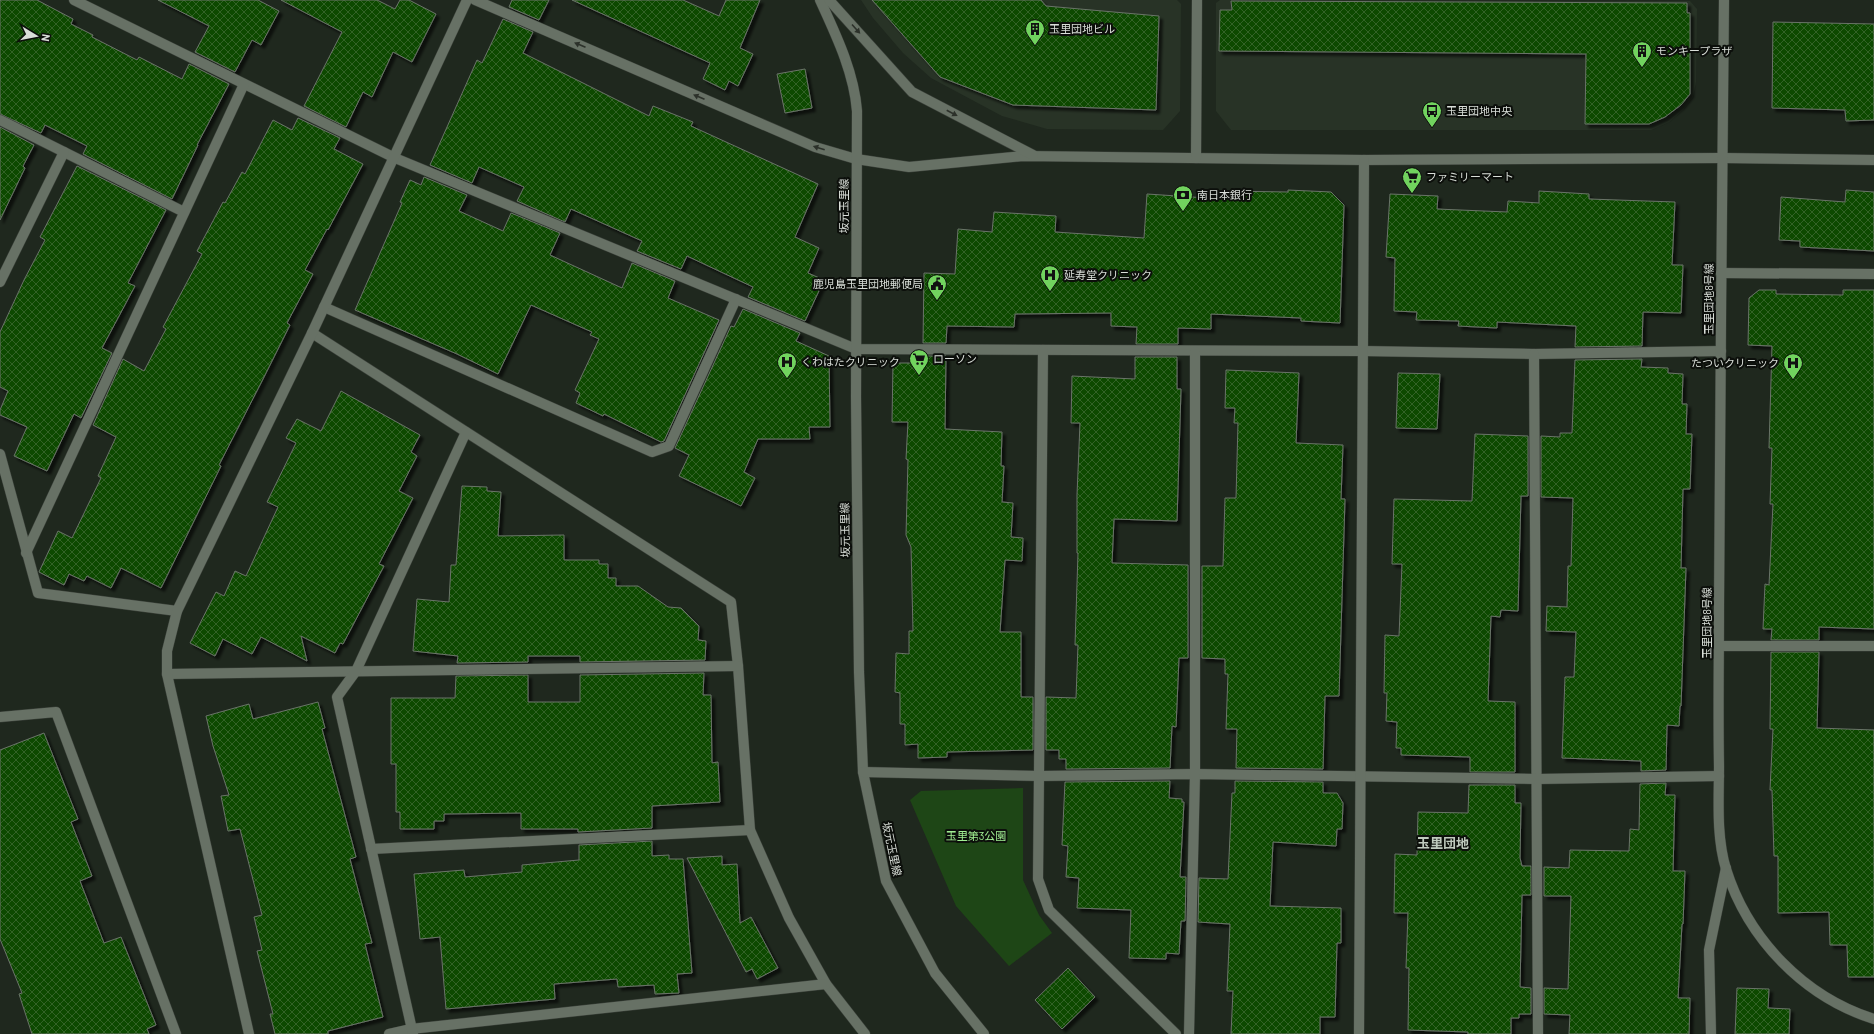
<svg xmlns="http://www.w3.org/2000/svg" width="1874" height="1034" viewBox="0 0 1874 1034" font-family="Barlow,'Noto Sans JP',sans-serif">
	<defs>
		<pattern id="building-cross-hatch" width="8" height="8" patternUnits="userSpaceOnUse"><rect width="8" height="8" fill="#0f4801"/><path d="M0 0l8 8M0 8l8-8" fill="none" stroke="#316225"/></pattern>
		<filter id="shadow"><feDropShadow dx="3.5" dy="3.5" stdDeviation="1" flood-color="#0009"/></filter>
	</defs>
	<rect width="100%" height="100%" fill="#1f281e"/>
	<g fill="#283326">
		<polygon points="861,0 1177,0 1181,4 1180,111 1163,130 1047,129 1002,116 931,78 903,53 873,18"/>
		<polygon points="1220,0 1690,1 1697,9 1696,82 1693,97 1683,110 1669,122 1651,130 1231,130 1216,111 1216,3"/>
	</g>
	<polygon fill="#1e4616" points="1023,788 1023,880 1039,915 1052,933 1009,966 956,906 910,800 921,791"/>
	<g fill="url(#building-cross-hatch)" stroke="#6a7469" filter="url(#shadow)">
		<polygon points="0,0 37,0 73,19 71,24 93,35 92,37 137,60 139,57 182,79 189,64 229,84 197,145 198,145 172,199 83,154 87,146 45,125 41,133 0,114"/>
		<polygon points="158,0 258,0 279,11 261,45 252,40 235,72 195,52 209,26"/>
		<polygon points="281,0 377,0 395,9 400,0 409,0 436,14 412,62 393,52 372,97 363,92 346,127 304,106 342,32"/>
		<polygon points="512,0 549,0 539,20 509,7"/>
		<polygon points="572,0 683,0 719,16 726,0 760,0 740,48 753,54 738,86 729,81 725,90 703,79 710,63"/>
		<polygon points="872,0 1041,0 1046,6 1159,16 1156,110 1013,105 940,77"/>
		<polygon points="1231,1 1687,3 1687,13 1690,13 1690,94 1681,105 1665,117 1649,124 1585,124 1586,54 1219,51 1220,10 1232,10"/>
		<polygon points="503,19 533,32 523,53 649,116 653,106 693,122 691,126 818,184 795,237 819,248 808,273 824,280 805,321 748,297 753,287 687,256 681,269 637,251 642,241 571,209 565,222 517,201 524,187 479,167 472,183 430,165 477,60 482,63"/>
		<polygon points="1773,22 1874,24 1874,120 1846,121 1845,110 1772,108"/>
		<polygon points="805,69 812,108 785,113 777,74"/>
		<polygon points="298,118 340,138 334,149 363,164 328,230 327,229 305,270 313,274 287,323 290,325 262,381 219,465 221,466 161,588 121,568 111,588 87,576 84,581 69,574 64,585 39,572 58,531 72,538 101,478 98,476 116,437 93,425 123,359 144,371 166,329 163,327 202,254 197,251 223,202 225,203 242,172 245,174 273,120 292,130"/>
		<polygon points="0,127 34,145 23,166 25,168 0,220"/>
		<polygon points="77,166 166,210 128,283 135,286 102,348 112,353 81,418 74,414 47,471 14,456 27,427 0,415 0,410 8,391 0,387 0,332 24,280 45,240 40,237"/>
		<polygon points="424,177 467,195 459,211 503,231 511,213 560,233 550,255 622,288 632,263 675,281 668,298 719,320 664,441 661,442 604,414 603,416 576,403 580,393 575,390 599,339 590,335 592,332 531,305 498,374 457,354 355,310 402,203 400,202 410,180 421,185"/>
		<polygon points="1288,190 1331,192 1344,205 1340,323 1301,321 1301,318 1211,314 1211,329 1178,328 1178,344 1136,344 1137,327 1111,326 1111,313 1015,314 1014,327 947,326 946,343 923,343 924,273 955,274 958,229 992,232 994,212 1056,216 1055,232 1144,238 1147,194 1222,199 1222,191 1288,192"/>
		<polygon points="1846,190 1874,192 1874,251 1800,247 1800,241 1779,240 1781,197 1845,202"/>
		<polygon points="1539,191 1589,194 1589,199 1675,202 1672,265 1683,265 1681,313 1643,312 1642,346 1575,347 1576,326 1497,322 1497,328 1458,326 1459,321 1416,320 1417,312 1394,311 1395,258 1386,257 1390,194 1438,196 1437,209 1507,212 1508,201 1539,203"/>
		<polygon points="1759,290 1776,290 1776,294 1843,295 1843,290 1874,290 1874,629 1819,627 1819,640 1771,640 1772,629 1763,629 1765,584 1769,585 1773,504 1770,504 1772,448 1769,448 1772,346 1748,345 1749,298"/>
		<polygon points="743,309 800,333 796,341 829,356 830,427 809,427 810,439 758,439 744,472 755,478 741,506 679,476 689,455 675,448 731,326 734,327"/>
		<polygon points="922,356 946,356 945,429 1002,432 1001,466 1004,466 1002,502 1013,503 1011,537 1023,538 1022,561 1005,560 1000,632 1021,632 1021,697 1033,697 1033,750 947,752 947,757 918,758 918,744 905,745 905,724 900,724 900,693 895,692 896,653 909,654 909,631 913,631 911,547 906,535 908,460 906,459 908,422 892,422 893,363 922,363"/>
		<polygon points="1135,357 1177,357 1177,389 1181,389 1177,521 1114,519 1112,563 1188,565 1188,658 1179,658 1176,727 1172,726 1170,768 1066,769 1066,759 1059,759 1059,750 1046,750 1046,697 1076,698 1078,645 1075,645 1078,553 1077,553 1077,495 1080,423 1071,423 1072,376 1135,379"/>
		<polygon points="1642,359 1641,367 1668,368 1668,373 1683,374 1682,404 1687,404 1686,434 1692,434 1690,489 1683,489 1681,568 1686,568 1681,706 1680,706 1679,726 1667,725 1666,770 1641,771 1641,761 1562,758 1565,677 1574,677 1576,632 1546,631 1547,606 1567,607 1568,566 1571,566 1573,498 1541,497 1541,436 1560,437 1560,433 1572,433 1575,360"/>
		<polygon points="1226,370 1299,373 1296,443 1343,445 1341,499 1345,499 1339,696 1325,696 1323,769 1236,768 1237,729 1226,729 1228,674 1225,674 1225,659 1202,658 1202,566 1223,566 1225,498 1236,498 1238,423 1234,423 1235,408 1225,408"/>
		<polygon points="1398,373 1440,374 1437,429 1396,428"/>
		<polygon points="341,391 420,435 411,452 417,456 399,491 413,498 379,564 384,566 343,644 340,643 335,653 301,636 307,661 261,637 252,654 223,639 215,656 190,643 216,592 224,596 235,571 246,576 278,507 267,502 296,443 286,438 297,419 321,431"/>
		<polygon points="1475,434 1528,436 1528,496 1521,496 1518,611 1501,610 1500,617 1491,616 1488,701 1515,702 1515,772 1470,772 1470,757 1401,755 1401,748 1396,748 1397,722 1386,721 1387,693 1384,693 1385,635 1399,636 1402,564 1392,564 1394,499 1472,501"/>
		<polygon points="462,486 487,487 487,491 501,492 498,536 564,535 564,560 599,560 599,564 608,564 608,578 616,578 616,586 638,586 668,607 681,608 699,626 698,640 706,641 705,660 580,662 580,656 528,656 528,662 457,663 458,656 413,651 417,599 449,602 451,565 456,565"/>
		<polygon points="1771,652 1819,652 1817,728 1874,730 1874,977 1848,977 1847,945 1830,945 1829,912 1778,913 1778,856 1774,856 1772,790 1770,790 1773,729 1770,729"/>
		<polygon points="704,673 703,695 711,695 712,763 718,762 720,802 652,806 652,828 578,832 578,829 521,829 521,813 444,814 444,821 434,821 434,829 400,829 400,812 396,812 396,764 391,764 391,698 455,698 456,676 528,675 528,702 580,702 580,675"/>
		<polygon points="318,702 325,728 322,729 356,857 350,859 372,943 365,944 383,1017 328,1031 328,1034 275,1034 270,1014 273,1014 257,951 262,950 254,917 262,915 240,829 228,831 221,796 229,795 213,746 206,716 249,704 253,719"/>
		<polygon points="44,733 78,819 71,822 92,876 80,881 104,943 121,937 156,1025 147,1029 149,1034 32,1034 19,994 22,993 0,939 0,750"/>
		<polygon points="1170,781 1169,798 1182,799 1182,802 1184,802 1180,877 1186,877 1185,921 1181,921 1179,954 1166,953 1166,959 1129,958 1131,910 1077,908 1079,878 1066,877 1068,846 1062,845 1065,782"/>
		<polygon points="1235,781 1323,782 1323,793 1337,793 1343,803 1342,829 1337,829 1336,846 1273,842 1270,906 1341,908 1341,943 1337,943 1335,1017 1320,1017 1320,1034 1231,1034 1233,991 1227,991 1230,924 1198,922 1199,878 1228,879 1232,793 1235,793"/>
		<polygon points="1666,783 1665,795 1675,795 1673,871 1685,871 1683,924 1682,924 1678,998 1690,998 1689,1034 1569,1034 1570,1015 1544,1014 1544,988 1568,989 1571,896 1544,896 1544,867 1569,868 1570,850 1629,851 1630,829 1639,830 1640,784"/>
		<polygon points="1469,785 1515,785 1515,803 1521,803 1520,858 1522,866 1531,866 1531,895 1522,895 1520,987 1531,988 1531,1014 1519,1014 1519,1018 1511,1018 1511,1034 1468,1034 1468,1032 1408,1030 1409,968 1406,968 1408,913 1394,913 1395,854 1417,855 1418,812 1468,813"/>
		<polygon points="652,841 652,856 669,855 669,859 683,859 692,973 677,974 679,993 655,994 654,985 618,987 617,979 554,984 555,999 446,1009 440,937 420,939 414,874 464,870 465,877 522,872 522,865 579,860 579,845"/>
		<polygon points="722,856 722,865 737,864 740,923 751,917 778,968 757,979 752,969 746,972 687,858"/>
		<polygon points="1068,968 1095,997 1062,1029 1035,1000"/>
		<polygon points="1737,988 1769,989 1768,1008 1790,1009 1789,1034 1735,1034"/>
	</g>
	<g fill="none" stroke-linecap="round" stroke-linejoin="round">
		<defs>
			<g id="minor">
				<polyline points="74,0 395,158 856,349 1362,351 1534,354 1721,351"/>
				<polyline points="475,0 815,147 856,159 909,167 1023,156 1364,160 1722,158 1874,160"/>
				<path d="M820,0C836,35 854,72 857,111L856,397L859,672L863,772L886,881L935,973L984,1034"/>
				<polyline points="829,0 912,92 1033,155"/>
				<path d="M1724,0C1721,202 1721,405 1719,607C1719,660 1718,713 1719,766C1719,799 1716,836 1726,869C1748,939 1804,997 1874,1019"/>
				<polyline points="0,120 184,212"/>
				<polyline points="1196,158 1197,0"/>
				<polyline points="1721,273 1874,274"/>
				<polyline points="0,282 64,152"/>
				<polyline points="324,307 652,452 669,446 736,299"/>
				<polyline points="312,333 731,602 738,666 750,830 789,918 826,984 865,1034"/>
				<polyline points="1043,350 1038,879 1049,910 1176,1034"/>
				<polyline points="1534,354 1538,1034"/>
				<polyline points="0,454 38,593 177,611"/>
				<polyline points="26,553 244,84"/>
				<polyline points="1719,646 1874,646"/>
				<polyline points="167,674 738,666"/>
				<polyline points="0,717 56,712 176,1034"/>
				<polyline points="863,772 1040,776 1195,774 1537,779 1719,776"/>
				<polyline points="371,849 750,830"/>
				<polyline points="249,1034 167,674 167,651 177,611 312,333 467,0"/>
				<polyline points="389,1034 411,1029 826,984"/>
				<polyline points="413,1034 337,697 356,671 466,432"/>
				<polyline points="1189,1034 1195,774 1195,352"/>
				<polyline points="1359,1034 1364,160"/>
				<polyline points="1711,1034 1709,950 1726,868"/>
			</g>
		</defs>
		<use href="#minor" stroke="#3b413a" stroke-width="11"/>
		<use href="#minor" stroke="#677165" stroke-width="10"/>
	</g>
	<defs><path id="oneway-solid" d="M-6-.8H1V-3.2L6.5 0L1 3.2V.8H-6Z"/></defs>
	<g fill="#2c312a">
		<use href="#oneway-solid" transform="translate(856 29) rotate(48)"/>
		<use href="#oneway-solid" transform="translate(580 45) rotate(-157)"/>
		<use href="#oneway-solid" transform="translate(699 97) rotate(-157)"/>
		<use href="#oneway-solid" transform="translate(952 113) rotate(28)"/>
		<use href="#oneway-solid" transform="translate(819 148) rotate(-162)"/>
	</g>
	<defs>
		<symbol id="building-pin" viewBox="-11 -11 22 30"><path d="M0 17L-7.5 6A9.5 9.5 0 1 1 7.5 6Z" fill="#71d35e" stroke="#0c0f0b"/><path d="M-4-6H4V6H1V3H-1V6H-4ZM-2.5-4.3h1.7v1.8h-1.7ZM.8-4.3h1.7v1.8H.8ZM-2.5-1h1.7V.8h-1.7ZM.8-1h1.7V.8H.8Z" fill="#111"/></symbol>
		<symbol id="bus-pin" viewBox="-11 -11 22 30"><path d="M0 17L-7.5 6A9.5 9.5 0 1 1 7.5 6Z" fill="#71d35e" stroke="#0c0f0b"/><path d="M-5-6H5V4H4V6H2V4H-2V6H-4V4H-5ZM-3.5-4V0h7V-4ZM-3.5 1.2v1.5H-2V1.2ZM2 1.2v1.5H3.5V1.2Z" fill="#111"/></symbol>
		<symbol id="supermarket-pin" viewBox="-11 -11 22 30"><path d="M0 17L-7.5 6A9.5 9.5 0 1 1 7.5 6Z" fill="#71d35e" stroke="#0c0f0b"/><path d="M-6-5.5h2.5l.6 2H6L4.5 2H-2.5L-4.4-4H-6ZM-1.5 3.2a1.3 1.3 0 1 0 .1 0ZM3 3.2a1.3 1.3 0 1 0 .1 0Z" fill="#111"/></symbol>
		<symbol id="bank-pin" viewBox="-11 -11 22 30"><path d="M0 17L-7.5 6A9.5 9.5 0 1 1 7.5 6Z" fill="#71d35e" stroke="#0c0f0b"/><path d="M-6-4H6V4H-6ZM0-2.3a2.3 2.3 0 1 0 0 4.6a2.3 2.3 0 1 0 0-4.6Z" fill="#111"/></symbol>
		<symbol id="hospital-pin" viewBox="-11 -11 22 30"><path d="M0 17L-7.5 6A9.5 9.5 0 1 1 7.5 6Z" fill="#71d35e" stroke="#0c0f0b"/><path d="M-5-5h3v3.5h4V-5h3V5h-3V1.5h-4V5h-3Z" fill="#111"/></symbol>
		<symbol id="civic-pin" viewBox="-11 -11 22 30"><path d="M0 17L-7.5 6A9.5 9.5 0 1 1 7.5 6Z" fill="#71d35e" stroke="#0c0f0b"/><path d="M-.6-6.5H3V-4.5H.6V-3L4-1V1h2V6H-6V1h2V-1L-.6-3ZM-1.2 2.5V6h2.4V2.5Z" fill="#111"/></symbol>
	</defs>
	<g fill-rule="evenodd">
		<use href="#building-pin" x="1024" y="18" width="22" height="30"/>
		<use href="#building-pin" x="1631" y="40" width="22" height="30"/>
		<use href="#bus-pin" x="1421" y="100" width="22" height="30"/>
		<use href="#supermarket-pin" x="1401" y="166" width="22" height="30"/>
		<use href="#bank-pin" x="1172" y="184" width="22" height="30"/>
		<use href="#hospital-pin" x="1039" y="264" width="22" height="30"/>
		<use href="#civic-pin" x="926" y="273" width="22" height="30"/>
		<use href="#supermarket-pin" x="908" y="348" width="22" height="30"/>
		<use href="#hospital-pin" x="776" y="351" width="22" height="30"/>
		<use href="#hospital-pin" x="1782" y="352" width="22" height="30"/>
	</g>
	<g text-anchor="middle" stroke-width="4" stroke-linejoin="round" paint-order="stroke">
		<g font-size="11" fill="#d9ded8" stroke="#0c0f0b" text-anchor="start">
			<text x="1049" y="33">玉里団地ビル</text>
			<text x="1656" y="55">モンキープラザ</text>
			<text x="1446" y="115">玉里団地中央</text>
			<text x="1426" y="181">ファミリーマート</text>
			<text x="1197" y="199">南日本銀行</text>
			<text x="1064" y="279">延寿堂クリニック</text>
			<text x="923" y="288" text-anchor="end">鹿児島玉里団地郵便局</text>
			<text x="933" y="363">ローソン</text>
			<text x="801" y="366">くわはたクリニック</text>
			<text x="1779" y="367" text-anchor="end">たついクリニック</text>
		</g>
		<g font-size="11" fill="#d9ded8" stroke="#0c0f0b">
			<text transform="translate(844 206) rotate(-90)" y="4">坂元玉里線</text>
			<text transform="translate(1709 299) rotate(-90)" y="4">玉里団地8号線</text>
			<text transform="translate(845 530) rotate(-91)" y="4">坂元玉里線</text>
			<text transform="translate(1707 623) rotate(-90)" y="4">玉里団地8号線</text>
			<text transform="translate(892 849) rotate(78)" y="4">坂元玉里線</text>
		</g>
		<g font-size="11" fill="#a2ef93" stroke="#0c0f0b">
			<text x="976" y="840">玉里第3公園</text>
		</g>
		<g font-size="13" font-weight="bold" fill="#c0cbbe" stroke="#0c0f0b">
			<text x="1443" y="848">玉里団地</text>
		</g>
	</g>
	<g transform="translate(36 36) rotate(100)" stroke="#0c0f0b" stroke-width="3" paint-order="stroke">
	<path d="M0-3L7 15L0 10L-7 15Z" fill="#d9ded8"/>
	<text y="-6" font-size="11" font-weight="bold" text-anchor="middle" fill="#d9ded8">N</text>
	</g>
</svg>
